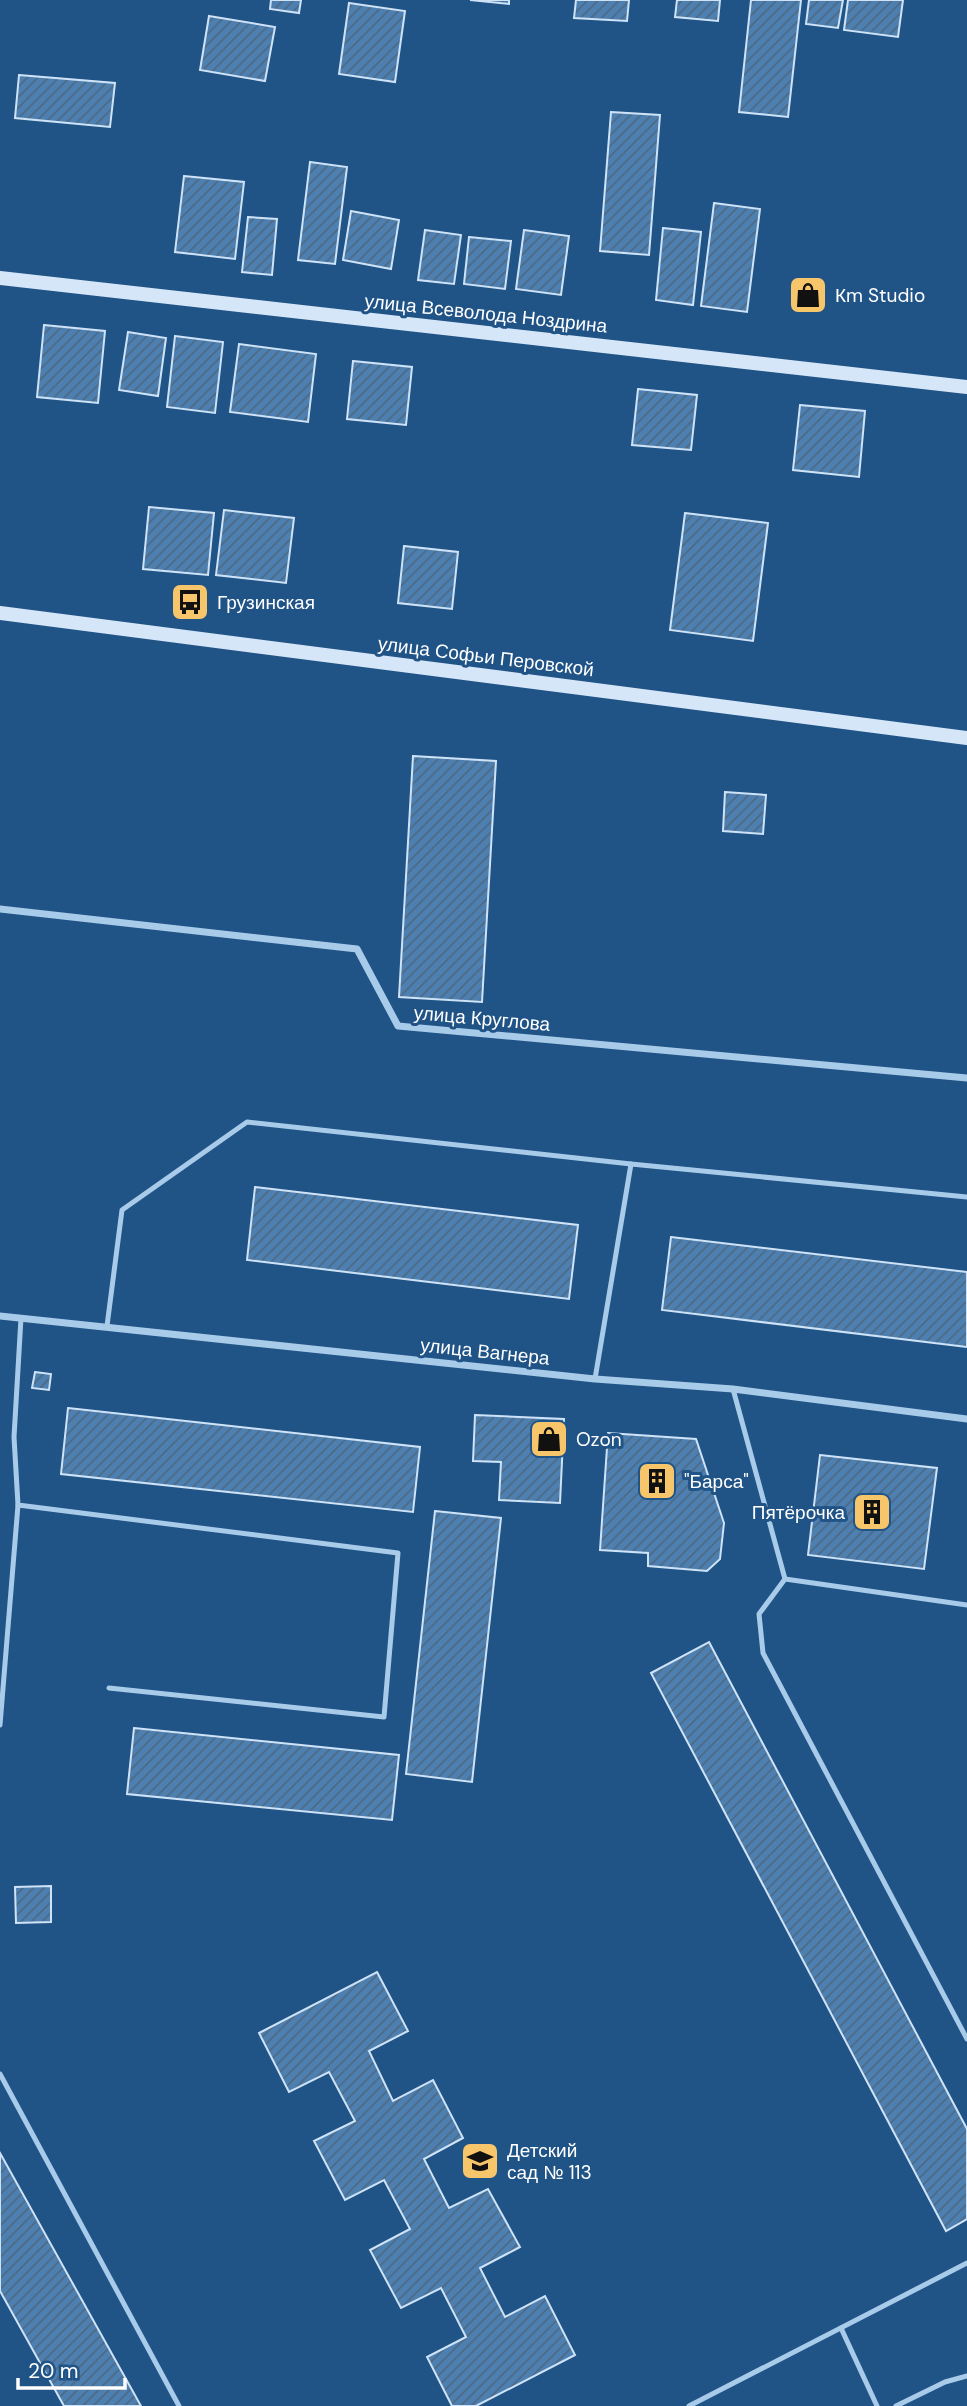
<svg xmlns="http://www.w3.org/2000/svg" width="967" height="2406" viewBox="0 0 967 2406" font-family="'DM Sans',sans-serif">
	<defs>
		<pattern id="building-hatch" width="6" height="6" patternUnits="userSpaceOnUse" patternTransform="scale(1.75)"><rect width="6" height="6" fill="#4d80b1"/><path d="M-1 1l2-2M0 6l6-6M5 7l2-2" fill="none" stroke="#4d6984"/></pattern>
	</defs>
	<rect width="100%" height="100%" fill="#205386"/>
	<g fill="url(#building-hatch)" stroke="#cee3f7" stroke-width="2">
		<polygon points="271,0 301,0 299,13 270,9"/>
		<polygon points="470,0 509,0 509,4"/>
		<polygon points="576,0 629,0 627,21 574,18"/>
		<polygon points="677,0 720,0 718,21 675,17"/>
		<polygon points="751,0 801,0 788,117 739,112"/>
		<polygon points="809,0 843,0 838,28 806,24"/>
		<polygon points="848,0 903,0 898,37 844,30"/>
		<polygon points="349,3 405,11 395,82 339,74"/>
		<polygon points="209,16 275,27 265,81 200,70"/>
		<polygon points="19,75 115,83 110,127 15,118"/>
		<polygon points="611,112 660,115 649,255 600,251"/>
		<polygon points="310,162 347,167 335,264 298,260"/>
		<polygon points="184,176 244,182 235,259 175,252"/>
		<polygon points="714,203 760,209 747,312 701,306"/>
		<polygon points="351,211 399,220 391,269 343,260"/>
		<polygon points="248,217 277,219 272,275 242,272"/>
		<polygon points="663,228 701,232 693,305 656,300"/>
		<polygon points="425,230 461,235 454,284 418,280"/>
		<polygon points="524,230 569,236 561,295 516,289"/>
		<polygon points="469,237 511,241 505,289 464,284"/>
		<polygon points="44,325 105,331 98,403 37,397"/>
		<polygon points="128,332 166,338 158,396 119,390"/>
		<polygon points="175,336 223,342 215,413 167,407"/>
		<polygon points="239,344 316,354 308,422 230,412"/>
		<polygon points="353,361 412,367 406,425 347,419"/>
		<polygon points="638,389 697,395 691,450 632,445"/>
		<polygon points="800,405 865,411 859,477 793,470"/>
		<polygon points="149,507 214,513 208,575 143,569"/>
		<polygon points="224,510 294,518 286,583 216,575"/>
		<polygon points="685,513 768,523 753,641 670,630"/>
		<polygon points="404,546 458,552 452,609 398,603"/>
		<polygon points="413,756 496,761 482,1002 399,997"/>
		<polygon points="725,792 766,795 763,834 723,831"/>
		<polygon points="255,1187 578,1225 569,1299 247,1260"/>
		<polygon points="671,1237 967,1272 967,1347 662,1310"/>
		<polygon points="35,1372 51,1374 49,1390 32,1388"/>
		<polygon points="68,1408 420,1447 413,1512 61,1474"/>
		<polygon points="475,1415 564,1419 560,1503 499,1500 501,1462 473,1461"/>
		<polygon points="608,1433 696,1439 724,1523 720,1559 707,1571 648,1566 648,1553 600,1550"/>
		<polygon points="820,1455 937,1468 924,1569 808,1555"/>
		<polygon points="435,1511 501,1518 472,1782 406,1774"/>
		<polygon points="709,1642 967,2129 967,2219 946,2231 651,1673"/>
		<polygon points="134,1728 399,1755 392,1820 127,1794"/>
		<polygon points="51,1886 51,1922 16,1923 15,1887"/>
		<polygon points="377,1972 408,2031 369,2051 393,2101 433,2080 463,2138 424,2159 449,2208 488,2189 520,2247 480,2268 505,2317 545,2296 575,2355 476,2406 452,2406 427,2357 466,2337 441,2288 401,2308 370,2250 410,2229 384,2180 345,2200 314,2141 355,2121 329,2072 289,2092 259,2033"/>
		<polygon points="0,2153 141,2406 64,2406 0,2291"/>
	</g>
	<g fill="none" stroke-linecap="round" stroke-linejoin="round">
		<g stroke="#a9cbea" stroke-width="5">
			<polyline points="21,1318 14,1437 18,1505 398,1553 384,1717 109,1688"/>
			<polyline points="107,1326 122,1210 247,1122 631,1164"/>
			<polyline points="595,1379 631,1164 967,1197"/>
			<polyline points="733,1389 785,1579"/>
			<polyline points="785,1579 759,1614 763,1653 967,2039"/>
			<polyline points="785,1579 967,1605"/>
			<polyline points="0,1725 18,1505"/>
			<polyline points="0,2074 179,2406"/>
			<polyline points="841,2328 877,2406"/>
			<polyline points="689,2406 967,2263"/>
			<polyline points="896,2406 945,2382 967,2376"/>
		</g>
		<g stroke="#a9cbea" stroke-width="7">
			<polyline points="0,909 357,949 398,1026 967,1078"/>
			<polyline points="0,1316 595,1379 733,1389 967,1419"/>
		</g>
		<g stroke="#d5e6f8" stroke-width="14">
			<polyline points="0,278 967,387"/>
			<polyline points="0,613 967,738"/>
		</g>
	</g>
	<defs>
		<symbol id="shop-square" viewBox="-11 -11 22 22"><rect x="-9" y="-9" width="18" height="18" rx="4" fill="#f7c56a" stroke="#205386"/><path d="M-5-2.5h2.3a2.7 3.5 0 0 1 5.4 0H5L5.5 6h-11ZM-1.5-2.5h3a1.5 2.3 0 0 0-3 0Z" fill="#111"/></symbol>
		<symbol id="bus-square" viewBox="-11 -11 22 22"><rect x="-9" y="-9" width="18" height="18" rx="4" fill="#f7c56a" stroke="#205386"/><path d="M-5-6H5V4H4V6H2V4H-2V6H-4V4H-5ZM-3.5-4V0h7V-4ZM-3.5 1.2v1.5H-2V1.2ZM2 1.2v1.5H3.5V1.2Z" fill="#111"/></symbol>
		<symbol id="building-square" viewBox="-11 -11 22 22"><rect x="-9" y="-9" width="18" height="18" rx="4" fill="#f7c56a" stroke="#205386"/><path d="M-4-6H4V6H1V3H-1V6H-4ZM-2.5-4.3h1.7v1.8h-1.7ZM.8-4.3h1.7v1.8H.8ZM-2.5-1h1.7V.8h-1.7ZM.8-1h1.7V.8H.8Z" fill="#111"/></symbol>
		<symbol id="school-square" viewBox="-11 -11 22 22"><rect x="-9" y="-9" width="18" height="18" rx="4" fill="#f7c56a" stroke="#205386"/><path d="M0-5L7-2L0 1L-7-2ZM-4 1L0 2.5L4 1V4Q0 6-4 4Z" fill="#111"/></symbol>
	</defs>
	<g fill-rule="evenodd">
		<use href="#shop-square" x="786" y="273" width="44" height="44"/>
		<use href="#bus-square" x="168" y="580" width="44" height="44"/>
		<use href="#shop-square" x="527" y="1417" width="44" height="44"/>
		<use href="#building-square" x="635" y="1459" width="44" height="44"/>
		<use href="#building-square" x="850" y="1490" width="44" height="44"/>
		<use href="#school-square" x="458" y="2139" width="44" height="44"/>
	</g>
	<g text-anchor="middle" stroke-width="6" stroke-linejoin="round" paint-order="stroke">
		<g font-size="19" fill="#fff" stroke="#205386" text-anchor="start">
			<text x="835" y="302">Кm Studio</text>
			<text x="217" y="609">Грузинская</text>
			<text x="576" y="1446">Ozon</text>
			<text x="684" y="1488">"Барса"</text>
			<text x="845" y="1519" text-anchor="end">Пятёрочка</text>
			<text x="507" y="2157">Детский<tspan x="507" dy="22">сад № 113</tspan></text>
		</g>
		<g font-size="19" fill="#fff" stroke="#205386">
			<text transform="translate(486 313) rotate(6)" y="7">улица Всеволода Ноздрина</text>
			<text transform="translate(486 656) rotate(7)" y="7">улица Софьи Перовской</text>
			<text transform="translate(482 1018) rotate(5)" y="7">улица Круглова</text>
			<text transform="translate(485 1351) rotate(6)" y="7">улица Вагнера</text>
		</g>
	</g>
	<path d="M18 2378v10h107v-10" fill="none" stroke="#ffffff" stroke-width="3.5"/>
	<text x="28" y="2378" font-size="21" fill="#ffffff" stroke="#205386" stroke-width="5" paint-order="stroke">20 m</text>
</svg>
